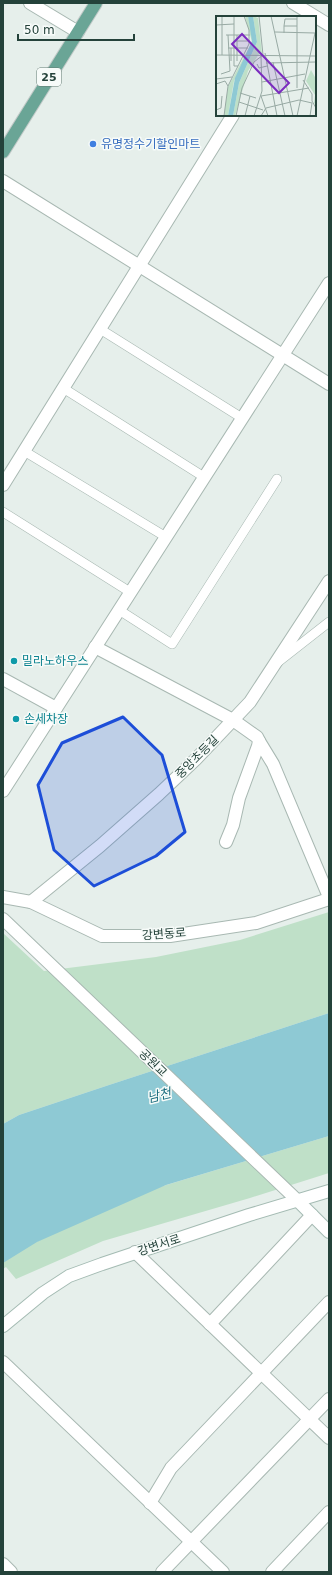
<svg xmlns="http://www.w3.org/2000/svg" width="332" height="1575" viewBox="0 0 332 1575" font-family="'DejaVu Sans','Noto Sans KR',sans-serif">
	<rect width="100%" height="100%" fill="#e6efeb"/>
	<g fill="#bfe0c8">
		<polygon points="329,912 329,1013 109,1085 19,1115 3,1124 3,933 44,971 156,957 240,940"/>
		<polygon points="329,1136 329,1173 250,1198 103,1241 16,1279 6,1267 3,1269 3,1262 23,1248 143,1192"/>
	</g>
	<polygon fill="#8ec9d4" points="329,1013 329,1136 166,1185 37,1242 3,1263 3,1124 19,1115 109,1085"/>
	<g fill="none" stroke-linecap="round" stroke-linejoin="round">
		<defs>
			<g id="lane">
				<polyline points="100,329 242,418"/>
				<polyline points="63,388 204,477"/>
				<polyline points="24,451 166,537"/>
				<polyline points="3,512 130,592"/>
				<polyline points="119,610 172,644 277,479"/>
				<polyline points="278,662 329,622"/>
			</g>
			<g id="street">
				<polyline points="30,3 78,32"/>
				<polyline points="293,3 329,25"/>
				<polyline points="3,181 329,384"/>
				<polyline points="3,485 233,115"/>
				<polyline points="95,647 233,720 257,737 259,741 258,746 239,798 233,825 226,842"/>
				<polyline points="3,679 56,708"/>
				<polyline points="259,741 273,764 329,897"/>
				<polyline points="3,791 329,283"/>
				<polyline points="3,897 31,902 102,936 170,936 256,923 329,899"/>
				<polyline points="31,902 100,846 159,794 195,760 250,702 329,581"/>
				<polyline points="3,919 298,1201"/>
				<polyline points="135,1252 329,1438"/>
				<polyline points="210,1324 312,1215"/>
				<polyline points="3,1362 223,1572"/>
				<polyline points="150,1503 171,1468 329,1302"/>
				<polyline points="3,1564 11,1572"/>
				<polyline points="162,1572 329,1399"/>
				<polyline points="272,1572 329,1512"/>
			</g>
			<g id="secondary">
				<polyline points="298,1201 329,1232"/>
				<polyline points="3,1326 43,1293 69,1276 102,1264 249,1215 329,1191"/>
			</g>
			<polyline id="primary" points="3,152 96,3"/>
		</defs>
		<use href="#lane" stroke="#a8b8b2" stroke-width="10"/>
		<use href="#street" stroke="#a8b8b2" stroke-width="14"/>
		<use href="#secondary" stroke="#a4bbb3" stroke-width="14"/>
		<use href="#primary" stroke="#c2cac8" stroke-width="14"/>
		<use href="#lane" stroke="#fff" stroke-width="9"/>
		<use href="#street" stroke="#fff" stroke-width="12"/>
		<use href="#secondary" stroke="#fff" stroke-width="12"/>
		<use href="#primary" stroke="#6aa596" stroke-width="12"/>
	</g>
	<path fill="#1d4ed8" fill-opacity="0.2" stroke="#1d4ed8" stroke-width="3" stroke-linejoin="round" d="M123,717L162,755L185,832L156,856L94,886L54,850L38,785L62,743Z"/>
	<circle fill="#3f7fe0" stroke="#f7fbf9" stroke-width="1.5" cx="93" cy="144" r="4"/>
	<g fill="#0f9aa8" stroke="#f7fbf9" stroke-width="1.5">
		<circle cx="14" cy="661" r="4"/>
		<circle cx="16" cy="719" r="4"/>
	</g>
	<g text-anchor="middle" stroke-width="3" stroke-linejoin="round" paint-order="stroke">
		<rect fill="#f7fbf9" stroke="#637a73" stroke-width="1" x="37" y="68" width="24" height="18" rx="3"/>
		<g font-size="11" font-weight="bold" fill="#24423a">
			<text x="49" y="81">25</text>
		</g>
		<g font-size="12" fill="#366cbe" stroke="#f7fbf9" text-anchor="start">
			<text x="101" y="148">유명정수기할인마트</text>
		</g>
		<g font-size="12" fill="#0d838f" stroke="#f7fbf9" text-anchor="start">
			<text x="22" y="665">밀라노하우스</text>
			<text x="24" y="723">손세차장</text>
		</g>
		<g font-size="12" fill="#24423a" stroke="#f7fbf9">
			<text transform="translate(197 757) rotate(-45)" y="4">중앙초등길</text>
			<text transform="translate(164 934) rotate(-4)" y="4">강변동로</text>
			<text transform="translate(153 1063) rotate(44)" y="4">공원교</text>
			<text transform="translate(159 1245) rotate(-18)" y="4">강변서로</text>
		</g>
		<g font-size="13" font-style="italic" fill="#1c6f80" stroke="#f7fbf9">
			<text transform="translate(159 1095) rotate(-14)" y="5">남천</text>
		</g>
	</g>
	<g transform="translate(216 16)">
		<rect width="100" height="100" fill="#e6efeb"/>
		<path d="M29,0H32L34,9L36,17V26L33,34L18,65L12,100H8L12,71L36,26ZM37,0L42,2L46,38H43L32,55L19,100H17L23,67L41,26ZM95,54L100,63V89L98,87L99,79L90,65Z" fill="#bfe0c8"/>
		<path d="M32,0H37L41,26L23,67L17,100H12L19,62L36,25Z" fill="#8ec9d4"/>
		<path fill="none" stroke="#98aaa4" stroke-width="1" d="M6,0V39M18,0V50H22M55,0L77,100M81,0V72M0,9L18,8M68,10L69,3H81M59,16L99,17L81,100M68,17V10H81M10,19H34M19,25H34M12,32H32M49,37L61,100M0,39L100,40M15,45V32M21,45V19M57,46L69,100M50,47L100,46M41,48L43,52L51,50M5,58L14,55L12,19M0,63L16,61M87,64L96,78V85L100,92M46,66L89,58M0,68L9,65L12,70M24,77L40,82M45,80L93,72M45,80L52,100M23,86L47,94M0,94L5,92L6,80M8,100L12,70L33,28V14L28,0M20,100L26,72L38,46L47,39L43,0M29,100L34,80M38,100L46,75L45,40M45,100L50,92L83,84L96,87L94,100"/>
		<path fill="#7b2cbf" fill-opacity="0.15" stroke="#7b2cbf" stroke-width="2" d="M26,18L73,67L63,77L16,28Z"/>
		<rect width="100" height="100" fill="none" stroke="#24423a" stroke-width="2"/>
	</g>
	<rect width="332" height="1575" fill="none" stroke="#24423a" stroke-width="8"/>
	<path d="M18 34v6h116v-6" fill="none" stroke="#24423a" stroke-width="2"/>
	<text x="24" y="34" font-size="12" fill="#24423a" stroke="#f7fbf9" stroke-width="3" paint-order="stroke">50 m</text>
</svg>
